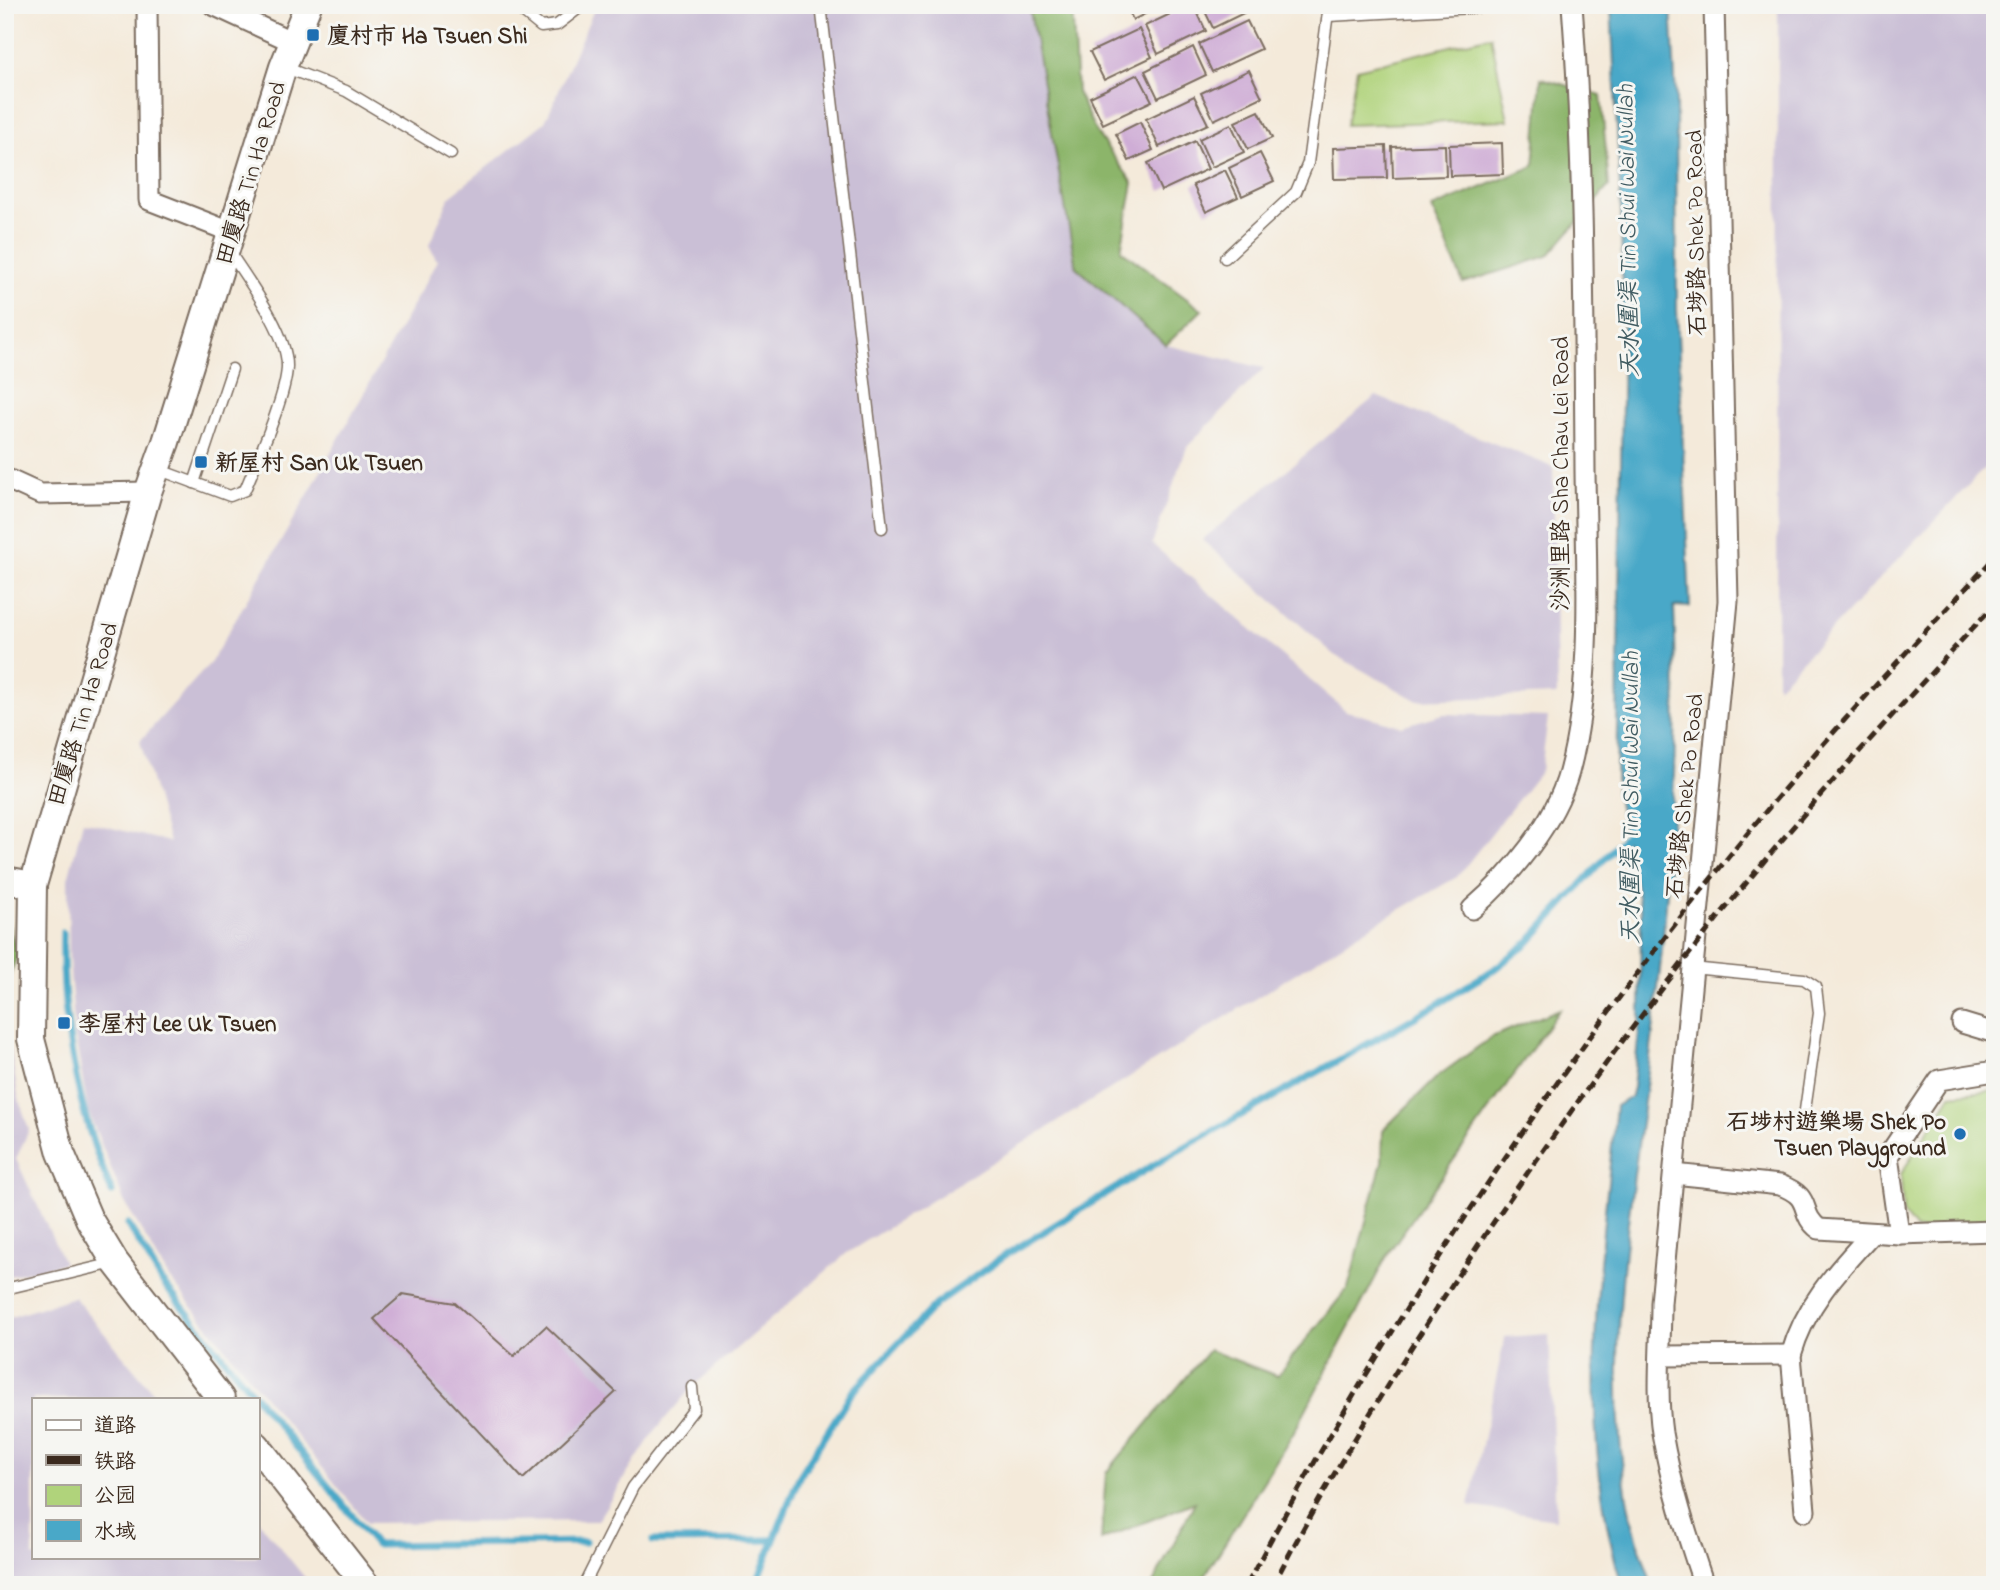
<svg xmlns="http://www.w3.org/2000/svg" width="2000" height="1590" viewBox="0 0 2000 1590" font-family="'Indie Flower','LXGW WenKai TC',sans-serif">
	<rect width="100%" height="100%" fill="#f6f6f2"/>
	<filter id="ink" filterUnits="userSpaceOnUse"><feTurbulence type="fractalNoise" baseFrequency=".0143" numOctaves="2"/><feDisplacementMap in="SourceGraphic" scale="14" xChannelSelector="R" yChannelSelector="G"/><feConvolveMatrix kernelMatrix="1 2 1 2 8 2 1 2 1" color-interpolation-filters="sRGB"/></filter>
	<filter id="wash" filterUnits="userSpaceOnUse"><feTurbulence type="fractalNoise" baseFrequency=".00686" numOctaves="4" result="noise"/><feDisplacementMap in="SourceGraphic" scale="28" xChannelSelector="R" yChannelSelector="G"/><feGaussianBlur stdDeviation="1.57" result="paint"/><feColorMatrix in="noise" values="0 0 0 0 0 0 0 0 0 0 0 0 0 0 0 0 0 1.4 0 .05"/><feComposite in="paint" operator="in"/></filter>
	<g filter="url(#wash)">
		<rect width="100%" height="100%" fill="#f4eada"/>
		<g fill="#cabfd6">
			<polygon points="596,5 1029,5 1077,267 1166,345 1264,368 1187,447 1152,544 1346,711 1401,726 1444,714 1548,717 1541,771 1457,877 1373,925 847,1253 692,1387 654,1432 597,1521 367,1523 169,1278 124,1201 88,1111 75,1035 69,959 68,879 83,821 169,842 140,741 211,662 306,498 437,261 429,245 450,196 545,122"/>
			<polygon points="1778,5 1995,5 1995,457 1777,687"/>
			<polygon points="1376,396 1553,467 1557,695 1416,700 1335,655 1202,540"/>
			<polygon points="5,1017 18,1096 29,1130 16,1159 64,1263 5,1277"/>
			<polygon points="74,1297 159,1399 33,1399 33,1557 257,1557 257,1519 306,1579 292,1585 5,1585 5,1319"/>
			<polygon points="1549,1334 1556,1519 1469,1506 1505,1337"/>
		</g>
		<g fill="#b0d37b" stroke="#767e4c" stroke-width="2">
			<polygon points="1491,36 1508,120 1346,125 1357,69"/>
			<polygon points="1995,1090 1995,1226 1916,1230 1903,1213 1901,1174 1951,1095"/>
		</g>
		<g fill="#8cb56b" stroke="#647044" stroke-width="2">
			<polygon points="1029,5 1072,5 1077,92 1096,132 1133,183 1121,250 1202,310 1166,345 1076,267"/>
			<polygon points="1541,78 1601,95 1609,186 1548,256 1463,283 1432,208 1534,166"/>
			<polygon points="5,914 18,954 5,988"/>
			<polygon points="1560,1009 1389,1252 1293,1434 1199,1585 1152,1585 1195,1502 1101,1540 1106,1473 1209,1350 1277,1376 1348,1288 1382,1162 1383,1130 1438,1076 1492,1037"/>
		</g>
		<path fill="#49a8c8" stroke="#426973" stroke-width="2" d="M1611,5H1671L1676,98L1677,310L1690,607L1674,606C1680,744 1670,887 1654,1024C1636,1179 1601,1342 1627,1498C1632,1528 1643,1556 1652,1585H1622C1574,1427 1600,1267 1616,1106L1632,1096L1640,1023L1641,912L1616,793L1623,336L1621,212Z"/>
		<g fill="none" stroke-linecap="round" stroke-linejoin="round">
			<g stroke="#49a8c8" stroke-width="7">
				<path d="M63,933C61,1021 77,1111 112,1192"/>
				<polyline points="128,1224 163,1283 376,1545 585,1542"/>
				<polyline points="653,1541 772,1540"/>
				<polyline points="756,1585 799,1477 851,1394 936,1304 1007,1254 1167,1157 1433,1007 1493,970 1528,943 1629,832"/>
			</g>
		</g>
		<g id="blocks">
			<g fill="#cfadd6">
				<polygon points="1126,5 1155,5 1157,8 1133,20"/>
				<polygon points="1189,5 1194,5 1206,31 1158,54 1145,26"/>
				<polygon points="1202,5 1260,5 1213,28"/>
				<polygon points="1247,21 1261,49 1212,72 1199,44"/>
				<polygon points="1139,29 1152,57 1104,80 1090,52"/>
				<polygon points="1193,47 1206,75 1158,98 1145,71"/>
				<polygon points="1249,70 1262,97 1214,120 1201,93"/>
				<polygon points="1138,74 1152,101 1103,124 1090,97"/>
				<polygon points="1194,96 1208,124 1159,147 1146,119"/>
				<polygon points="1259,111 1272,138 1248,149 1235,122"/>
				<polygon points="1140,122 1153,150 1129,161 1116,134"/>
				<polygon points="1231,124 1244,152 1212,167 1199,139"/>
				<polygon points="1195,141 1208,169 1161,191 1148,163"/>
				<polygon points="1502,143 1503,174 1450,176 1449,145"/>
				<polygon points="1445,145 1446,176 1393,178 1392,147"/>
				<polygon points="1386,146 1387,178 1334,179 1333,148"/>
				<polygon points="1260,153 1274,181 1242,196 1229,168"/>
				<polygon points="1225,170 1238,197 1206,212 1193,185"/>
				<polygon points="403,1294 455,1303 514,1356 546,1326 616,1392 523,1479 374,1319"/>
			</g>
		</g>
	</g>
	<g filter="url(#ink)">
		<use href="#blocks" fill-opacity="0" stroke="#7c6d60" stroke-width="2"/>
		<g fill="none" stroke-linecap="round" stroke-linejoin="round">
			<defs>
				<g id="lane">
					<polyline points="514,5 541,27 557,25 583,5"/>
					<polyline points="821,5 882,528"/>
					<polyline points="1329,16 1489,7"/>
					<polyline points="284,67 346,91 451,154"/>
					<polyline points="1225,258 1296,192 1308,163 1329,5"/>
					<path d="M157,469L230,496L245,490C257,460 286,397 287,367C288,333 247,279 229,251"/>
					<polyline points="194,483 232,369"/>
					<polyline points="1692,968 1804,979 1816,987 1819,1013 1804,1117"/>
					<polyline points="5,1289 114,1263"/>
					<polyline points="584,1585 633,1487 694,1409 692,1387"/>
				</g>
				<g id="street">
					<polyline points="147,5 149,200 231,232"/>
					<polyline points="213,5 293,42"/>
					<polyline points="5,478 40,494 148,492"/>
					<path d="M1472,909C1511,875 1555,823 1569,772C1594,680 1586,566 1585,471C1584,316 1584,161 1572,5"/>
					<polyline points="1962,1023 1995,1033"/>
					<path d="M1674,1174L1780,1185C1815,1198 1797,1212 1819,1229L1899,1234L1995,1231"/>
					<polyline points="1899,1234 1888,1156 1939,1080 1995,1071"/>
					<polyline points="1661,1356 1791,1355"/>
					<path d="M1805,1511L1791,1355C1805,1305 1837,1271 1872,1233"/>
					<path d="M1704,1585C1687,1535 1671,1485 1662,1433C1656,1391 1661,1345 1661,1303L1728,601L1714,5"/>
				</g>
				<g id="secondary">
					<polyline points="5,880 33,885"/>
					<polyline points="221,1399 115,1262 89,1219 61,1153 31,1039 33,885 148,492 166,442 283,67 308,5"/>
					<polyline points="257,1446 366,1585"/>
				</g>
			</defs>
			<use href="#lane" stroke="#7c6d60" stroke-width="13"/>
			<use href="#street" stroke="#7c6d60" stroke-width="23"/>
			<use href="#secondary" stroke="#7c6d60" stroke-width="30"/>
			<use href="#lane" stroke="#fff" stroke-width="10"/>
			<use href="#street" stroke="#fff" stroke-width="19"/>
			<use href="#secondary" stroke="#fff" stroke-width="26"/>
			<g stroke="#3b2a1e" stroke-width="5" stroke-dasharray="10 5" stroke-linecap="butt">
				<path d="M1247,1585C1280,1520 1317,1458 1354,1395C1483,1178 1629,973 1792,780C1857,704 1926,631 1995,557"/>
				<path d="M1273,1585C1338,1460 1414,1340 1493,1223C1593,1076 1700,934 1817,799C1875,733 1935,669 1995,604"/>
			</g>
		</g>
	</g>
	<g fill="#1f6fb2" stroke="#f6f6f2" stroke-width="2.5">
		<rect x="306" y="28" width="14" height="14" rx="3.5"/>
		<rect x="194" y="455" width="14" height="14" rx="3.5"/>
		<rect x="57" y="1016" width="14" height="14" rx="3.5"/>
		<circle cx="1960" cy="1134" r="7"/>
	</g>
	<g text-anchor="middle" stroke-width="6" stroke-linejoin="round" paint-order="stroke">
		<g font-size="23" font-weight="bold" fill="#3b2a1e" stroke="#f6f6f2" text-anchor="start">
			<text x="327" y="43">廈村市 Ha Tsuen Shi</text>
			<text x="215" y="470">新屋村 San Uk Tsuen</text>
			<text x="78" y="1031">李屋村 Lee Uk Tsuen</text>
			<text x="1946" y="1129" text-anchor="end">石埗村遊樂場 Shek Po<tspan x="1946" dy="26">Tsuen Playground</tspan></text>
		</g>
		<g font-size="23" fill="#3b2a1e" stroke="#f6f6f2">
			<text transform="translate(250 173) rotate(-73)" y="8">田廈路 Tin Ha Road</text>
			<text transform="translate(1695 233) rotate(-91)" y="8">石埗路 Shek Po Road</text>
			<text transform="translate(1560 474) rotate(-90)" y="8">沙洲里路 Sha Chau Lei Road</text>
			<text transform="translate(82 714) rotate(-73)" y="8">田廈路 Tin Ha Road</text>
			<text transform="translate(1684 796) rotate(-84)" y="8">石埗路 Shek Po Road</text>
		</g>
		<g font-size="24" font-style="italic" fill="#415c62" stroke="#f6f6f2">
			<text transform="translate(1627 231) rotate(-91)" y="8">天水圍渠 Tin Shui Wai Nullah</text>
			<text transform="translate(1630 798) rotate(-90)" y="8">天水圍渠 Tin Shui Wai Nullah</text>
		</g>
	</g>
	<rect width="2000" height="1590" fill="none" stroke="#f6f6f2" stroke-width="28"/>
	<rect x="32" y="1398" width="228" height="161" fill="#f6f6f2" stroke="#aba49d" stroke-width="2"/>
	<rect x="46" y="1420" width="35" height="10" fill="#ffffff" stroke="#aba49d" stroke-width="2"/>
	<text x="94" y="1432" font-size="21" fill="#3b2a1e">道路</text>
	<rect x="46" y="1455" width="35" height="10" fill="#3b2a1e" stroke="#aba49d" stroke-width="2"/>
	<text x="94" y="1468" font-size="21" fill="#3b2a1e">铁路</text>
	<rect x="46" y="1485" width="35" height="21" fill="#b0d37b" stroke="#aba49d" stroke-width="2"/>
	<text x="94" y="1502" font-size="21" fill="#3b2a1e">公园</text>
	<rect x="46" y="1520" width="35" height="21" fill="#49a8c8" stroke="#aba49d" stroke-width="2"/>
	<text x="94" y="1538" font-size="21" fill="#3b2a1e">水域</text>
</svg>
